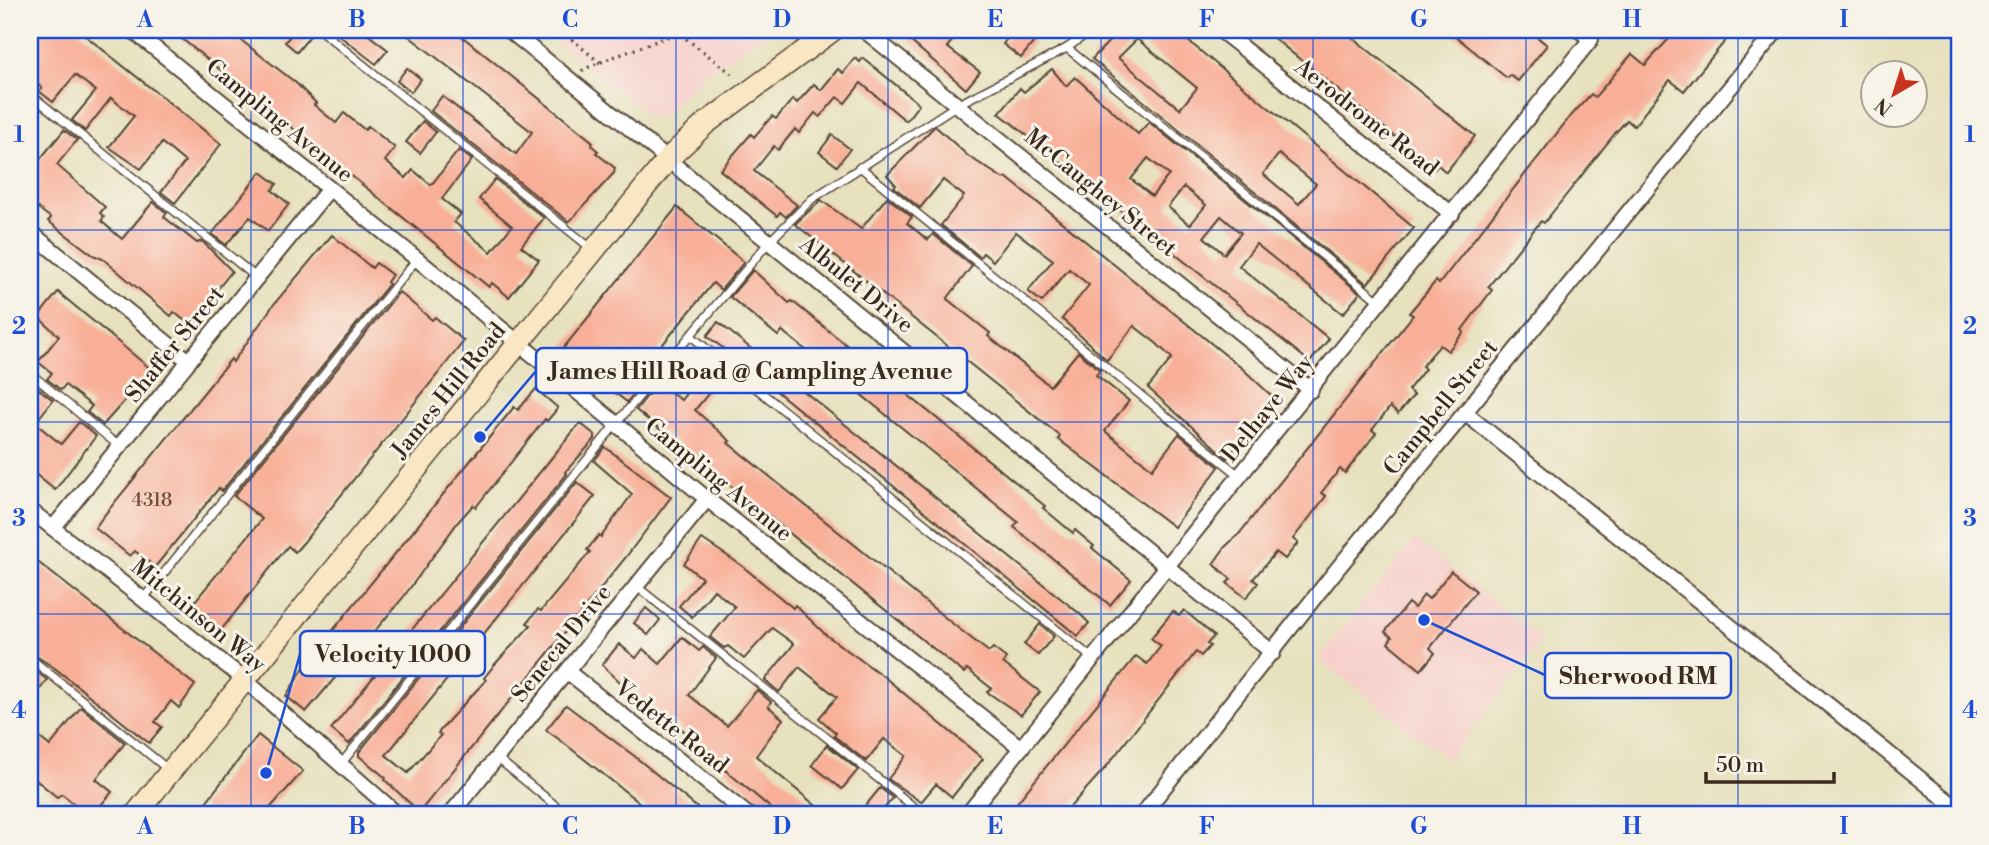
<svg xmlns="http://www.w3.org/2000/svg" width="1989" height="845" viewBox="0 0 1989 845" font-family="'Libre Bodoni',serif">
	<rect width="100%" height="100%" fill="#f7f3e8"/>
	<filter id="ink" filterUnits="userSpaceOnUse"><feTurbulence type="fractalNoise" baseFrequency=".0143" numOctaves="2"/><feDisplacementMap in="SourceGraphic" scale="14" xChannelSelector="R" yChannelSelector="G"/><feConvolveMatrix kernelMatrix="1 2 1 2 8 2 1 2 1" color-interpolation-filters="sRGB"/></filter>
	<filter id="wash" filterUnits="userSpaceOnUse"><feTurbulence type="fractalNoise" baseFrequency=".00686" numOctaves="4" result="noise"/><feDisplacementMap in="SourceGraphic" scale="28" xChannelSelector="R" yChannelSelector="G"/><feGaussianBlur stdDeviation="1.57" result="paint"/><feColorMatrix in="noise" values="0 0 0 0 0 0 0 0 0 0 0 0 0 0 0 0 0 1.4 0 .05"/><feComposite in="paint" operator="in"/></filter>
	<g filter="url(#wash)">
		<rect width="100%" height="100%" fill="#e7e1be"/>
		<g fill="#f7d0cc">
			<polygon points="542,30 772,30 706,73 663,114 647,114"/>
			<polygon points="1414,539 1542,640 1448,760 1319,659"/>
		</g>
		<g id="blocks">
			<g fill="#f8ae97" fill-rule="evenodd">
				<polygon points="30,30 78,30 221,144 175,203 161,192 185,162 162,143 141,169 109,147 134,116 111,98 85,131 72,120 96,91 75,75 53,102 39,91 42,88 30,78"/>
				<polygon points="171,30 228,30 296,83 316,103 314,105 336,123 344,113 365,130 368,126 395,148 385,161 406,178 413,170 431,185 459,150 472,160 442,199 461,214 454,222 491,252 512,226 479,199 495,179 544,218 521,246 539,260 509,297 492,283 489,287"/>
				<polygon points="295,30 314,31 297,52 285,42"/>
				<polygon points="332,30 362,30 388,50 376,64"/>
				<polygon points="401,30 454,30 593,142 592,146 598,151 596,153 615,168 614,173 569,222 431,111 442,96 516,154 532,132"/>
				<polygon points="915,30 961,30 947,47 980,72 966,89 908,39"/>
				<polygon points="1014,30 1020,30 1034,42 1021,58 1003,44"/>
				<path d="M1120,30H1175L1414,228L1367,284L1092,59ZM1137,39L1197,88L1180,109L1118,58ZM1279,154L1316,184L1299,204L1263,174Z"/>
				<polygon points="1264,30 1343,30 1475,136 1446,172 1438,165 1435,169"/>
				<polygon points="1448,30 1541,30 1536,36 1547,45 1518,81 1510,75 1508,78 1503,75"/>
				<polygon points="1677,30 1713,30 1726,40 1684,91 1670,80 1634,126 1627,120 1617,131 1544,223 1541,221 1488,287 1492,290 1462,330 1464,332 1448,351 1440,345 1422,366 1425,369 1408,390 1414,395 1398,414 1390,407 1372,430 1376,433 1345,473 1340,469 1321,493 1326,496 1293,539 1298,543 1285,559 1276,552 1253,579 1258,583 1246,598 1227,583 1231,579 1213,564 1226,546 1239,534 1413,315 1409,313 1436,281 1439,284 1569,118 1591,94 1595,97 1632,54 1645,65"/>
				<polygon points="855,58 860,62 863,58 919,104 906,121 861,83 845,103 837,97 820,117 815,113 799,133 795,129 778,150 774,146 754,171 797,205 786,217 780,212 777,216 720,170 751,134 754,137 772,116 776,119 793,99 797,103 814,84 821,90 838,69 843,73"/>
				<polygon points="407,68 421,79 411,92 397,81"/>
				<path d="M1052,69L1066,86L1075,77L1138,134L1149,122L1360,293L1343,314L1256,244L1239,266L1329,339L1310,362L999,113L1020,88L1024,92ZM1148,158L1169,175L1152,196L1131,179ZM1184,187L1206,205L1190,225L1168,207ZM1221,216L1241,233L1224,254L1204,237Z"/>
				<polygon points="423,121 436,132 420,153 406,142"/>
				<polygon points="935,126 968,156 1004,179 1006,177 1244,370 1275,399 1227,458 1148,388 1172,358 1156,343 1134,326 1107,360 1062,319 1089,285 1069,269 1042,302 1028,291 1053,260 1016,232 993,261 983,253 980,257 941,225 964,196 943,180 920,208 894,187 896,185 887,175"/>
				<polygon points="64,130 77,140 57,165 105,207 100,213 104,217 101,221 122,239 153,202 167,213 164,217 197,243 202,241 232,271 208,301 212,305 196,324 194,322 191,326 174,312 171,316 103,259 93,255 48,221 51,218 30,202 30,159 36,164"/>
				<polygon points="832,135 850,149 837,166 819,152"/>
				<polygon points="261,172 277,184 272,190 289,204 268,231 250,217 226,245 212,234"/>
				<polygon points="887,197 912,217 907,223 928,240 933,234 972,266 947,299 990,333 988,336 1050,386 1078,352 1100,370 1096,375 1129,401 1105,431 1152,469 1179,434 1219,467 1174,527 1058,439 1060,436 795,224 821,200 861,229"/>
				<polygon points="677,207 744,262 721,290 713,283 640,372 647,378 627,402 561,351"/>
				<polygon points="332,235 372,268 376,263 392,275 387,282 389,284 222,491 219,488 155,567 135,551 130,556 95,528 102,518 231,359 233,362 274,304"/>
				<polygon points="753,270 789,303 792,301 1045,506 1043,508 1073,533 1075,530 1094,546 1092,548 1131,580 1110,605 1014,527 1018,522 832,371 782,331 778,336 730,297"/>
				<polygon points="58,292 152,370 103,425 87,412 92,406 65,385 61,390 47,379 52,373 38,362 59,336 38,317"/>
				<polygon points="399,292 432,320 435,317 464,341 303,543 295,552 288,546 221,630 191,606 262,519 234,496"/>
				<polygon points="718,322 1080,614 1089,623 1078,636 748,368 720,351 723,348 707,336"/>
				<polygon points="712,361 726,372 695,410 730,441 728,443 958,628 989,652 993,648 1006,658 1003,663 1040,692 1021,715 987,692 991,688 967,669 964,673 636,410 656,385 660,388 663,386 681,400"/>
				<polygon points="39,389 53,400 35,423 61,444 79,422 96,436 55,490 30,470 30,400"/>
				<polygon points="536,389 558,408 547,421 545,419 476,507 473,505 458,522 402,599 306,712 286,696 308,661 514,407 518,410"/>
				<polygon points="580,423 595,435 595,439 565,472 567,474 349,744 331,729"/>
				<polygon points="605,447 671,497 626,557 422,809 415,808 385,780 386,778 359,756 359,752 577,482 595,496 386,755 408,773 441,735 438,733 450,719 486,680 484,678 496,663 531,625 527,623 538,609 541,611 590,552 587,550 599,535 601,537 632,494 594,461"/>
				<polygon points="702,539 741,565 793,608 795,605 826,635 883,676 983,759 952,797 936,784 921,802 888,779 906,756 884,739 866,761 834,736 836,733 819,718 837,697 799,667 779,692 765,680 794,644 772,628 744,659 728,646 724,648 710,637 735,607 714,590 692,617 679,606 702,578 684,564"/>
				<polygon points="30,556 195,685 179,708 171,701 155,722 162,727 149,743 56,669 30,652"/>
				<polygon points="1451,571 1476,591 1430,648 1435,653 1421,670 1388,643 1392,637 1385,632 1408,603 1414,608 1424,595 1429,599"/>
				<polygon points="646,608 660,620 648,635 634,623"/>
				<polygon points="1184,610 1214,636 1207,644 1210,646 1201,656 1196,652 1106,767 1069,808 1078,815 1007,815 1136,656 1147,664 1161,646 1151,638 1173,611 1179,616"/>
				<polygon points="1040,624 1054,636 1038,655 1024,644"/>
				<polygon points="682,637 699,651 703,647 716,658 689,695 727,726 757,690 771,702 768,706 783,719 756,756 827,815 779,815 706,754 709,751 669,719 667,722 648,708 602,665 619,644 636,658 643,649 660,664"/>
				<polygon points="30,666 47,680 30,703"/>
				<polygon points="566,705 633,755 706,815 655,815 560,740 546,730"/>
				<polygon points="81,707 125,743 96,779 112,792 93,815 88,815 62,794 57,797 30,775 30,730 50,746"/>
				<polygon points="258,735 303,771 264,815 201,815 206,808 203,806"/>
				<polygon points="827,745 858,770 842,789 812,765"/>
				<polygon points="880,788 893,798 879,815 858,815"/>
			</g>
		</g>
	</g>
	<g filter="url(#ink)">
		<use href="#blocks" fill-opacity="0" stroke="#554536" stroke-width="2"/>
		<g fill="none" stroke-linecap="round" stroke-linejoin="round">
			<defs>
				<g id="lane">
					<polyline points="320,30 592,249"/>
					<polyline points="1067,48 1380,302"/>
					<polyline points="30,94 257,278"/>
					<polyline points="860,167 1240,476"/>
					<polyline points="691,336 1092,658"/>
					<polyline points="30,373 120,447"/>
					<polyline points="636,586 924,815"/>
					<polyline points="143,599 417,259"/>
					<polyline points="30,658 170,771"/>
					<polyline points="497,758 567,815"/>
					<polyline points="341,764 615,425 769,242 812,199 957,105 1067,48 1092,30"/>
				</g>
				<g id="street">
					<polyline points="132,30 417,259 707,499 1021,748"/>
					<polyline points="509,30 1273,653"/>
					<polyline points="864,30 1311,390"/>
					<polyline points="1220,30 1452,214"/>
					<polyline points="30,232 189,361"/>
					<polyline points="1465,413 1959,810"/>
					<polyline points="30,510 245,680 398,815"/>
					<polyline points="53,528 329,189"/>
					<polyline points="568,672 748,815"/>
					<polyline points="450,815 707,499"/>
					<polyline points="967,815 1591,39 1579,30"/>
					<polyline points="1142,815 1338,568 1777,30"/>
				</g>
				<polyline id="secondary" points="135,815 669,158 705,124 833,30"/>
			</defs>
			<use href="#lane" stroke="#554536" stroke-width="10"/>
			<use href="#street" stroke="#554536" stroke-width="18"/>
			<use href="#secondary" stroke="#554536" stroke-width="24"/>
			<g stroke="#554536" stroke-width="3.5" stroke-dasharray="2 5" stroke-linecap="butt">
				<polyline points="561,30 600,63"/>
				<polyline points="675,30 736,77"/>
				<path d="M582,71C587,65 664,40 682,30"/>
			</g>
			<use href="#lane" stroke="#fff" stroke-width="7"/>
			<use href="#street" stroke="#fff" stroke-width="14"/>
			<use href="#secondary" stroke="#f9e7c3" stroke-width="21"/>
		</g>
	</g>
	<path fill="none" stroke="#1d4ed8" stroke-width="2" stroke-opacity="0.55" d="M251,30V815M463,30V815M676,30V815M888,30V815M1101,30V815M1313,30V815M1526,30V815M1738,30V815M30,230H1959M30,422H1959M30,614H1959"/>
	<g text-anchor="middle" stroke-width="6" stroke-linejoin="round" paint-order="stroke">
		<g font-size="19" fill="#6a4b3c">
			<text x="152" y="506">4318</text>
		</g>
		<g font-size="23" fill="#3b2a1e" stroke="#f7f3e8">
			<text transform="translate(1367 117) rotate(38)" y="8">Aerodrome Road</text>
			<text transform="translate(280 120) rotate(39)" y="8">Campling Avenue</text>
			<text transform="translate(1101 192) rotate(39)" y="8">McCaughey Street</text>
			<text transform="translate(857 284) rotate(39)" y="8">Albulet Drive</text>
			<text transform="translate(174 344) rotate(-51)" y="8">Shaffer Street</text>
			<text transform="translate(448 390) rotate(-51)" y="8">James Hill Road</text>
			<text transform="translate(1440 407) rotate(-51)" y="8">Campbell Street</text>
			<text transform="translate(1267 408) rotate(-51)" y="8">Delhaye Way</text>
			<text transform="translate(719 479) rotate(39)" y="8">Campling Avenue</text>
			<text transform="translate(199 615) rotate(39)" y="8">Mitchinson Way</text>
			<text transform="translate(561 643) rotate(-51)" y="8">Senecal Drive</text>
			<text transform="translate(672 726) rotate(38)" y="8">Vedette Road</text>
		</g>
	</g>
	<path fill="none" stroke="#1d4ed8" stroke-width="2.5" d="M480 437L536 371M266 773L300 654M1424 620L1545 675"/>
	<g fill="#1d4ed8" stroke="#f7f3e8" stroke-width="2.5">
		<circle cx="480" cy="437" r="7"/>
		<circle cx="266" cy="773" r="7"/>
		<circle cx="1424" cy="620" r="7"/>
	</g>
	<g fill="#f7f3e8" stroke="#1d4ed8" stroke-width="2.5">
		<rect x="536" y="348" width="431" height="45" rx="7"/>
		<rect x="300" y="631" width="185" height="45" rx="7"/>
		<rect x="1545" y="653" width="186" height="45" rx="7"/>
	</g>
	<g font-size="24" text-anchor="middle" font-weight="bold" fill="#3b2a1e">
		<text x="751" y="379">James Hill Road @ Campling Avenue</text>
		<text x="393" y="662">Velocity 1000</text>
		<text x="1638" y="684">Sherwood RM</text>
	</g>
	<rect width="1989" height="845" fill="none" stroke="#f7f3e8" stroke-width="77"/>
	<g transform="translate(1894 94) rotate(219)"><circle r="33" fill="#f7f3e8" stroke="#aca397" stroke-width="2"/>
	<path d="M0-5L12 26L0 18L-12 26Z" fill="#c8321e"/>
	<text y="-10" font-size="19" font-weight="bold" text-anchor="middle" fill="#3b2a1e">N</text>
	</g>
	<path d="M1706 772v10h128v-10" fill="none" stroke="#3b2a1e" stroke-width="3.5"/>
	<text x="1716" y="772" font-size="21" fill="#3b2a1e" stroke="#f7f3e8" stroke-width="5" paint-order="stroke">50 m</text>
	<rect x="38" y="38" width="1913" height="768" fill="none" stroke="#1d4ed8" stroke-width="2.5"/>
	<g font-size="23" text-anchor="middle" font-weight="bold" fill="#1d4ed8">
		<text x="145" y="27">A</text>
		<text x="357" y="27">B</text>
		<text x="570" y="27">C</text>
		<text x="782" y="27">D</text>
		<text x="995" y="27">E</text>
		<text x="1207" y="27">F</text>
		<text x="1419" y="27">G</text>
		<text x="1632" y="27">H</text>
		<text x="1844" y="27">I</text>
		<text x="19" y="142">1</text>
		<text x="1970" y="142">1</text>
		<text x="19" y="334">2</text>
		<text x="1970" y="334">2</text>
		<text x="19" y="526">3</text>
		<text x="1970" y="526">3</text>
		<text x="19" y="718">4</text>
		<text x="1970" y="718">4</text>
		<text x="145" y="834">A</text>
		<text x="357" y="834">B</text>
		<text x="570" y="834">C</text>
		<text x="782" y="834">D</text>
		<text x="995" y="834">E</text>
		<text x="1207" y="834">F</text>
		<text x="1419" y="834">G</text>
		<text x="1632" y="834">H</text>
		<text x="1844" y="834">I</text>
	</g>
</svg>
